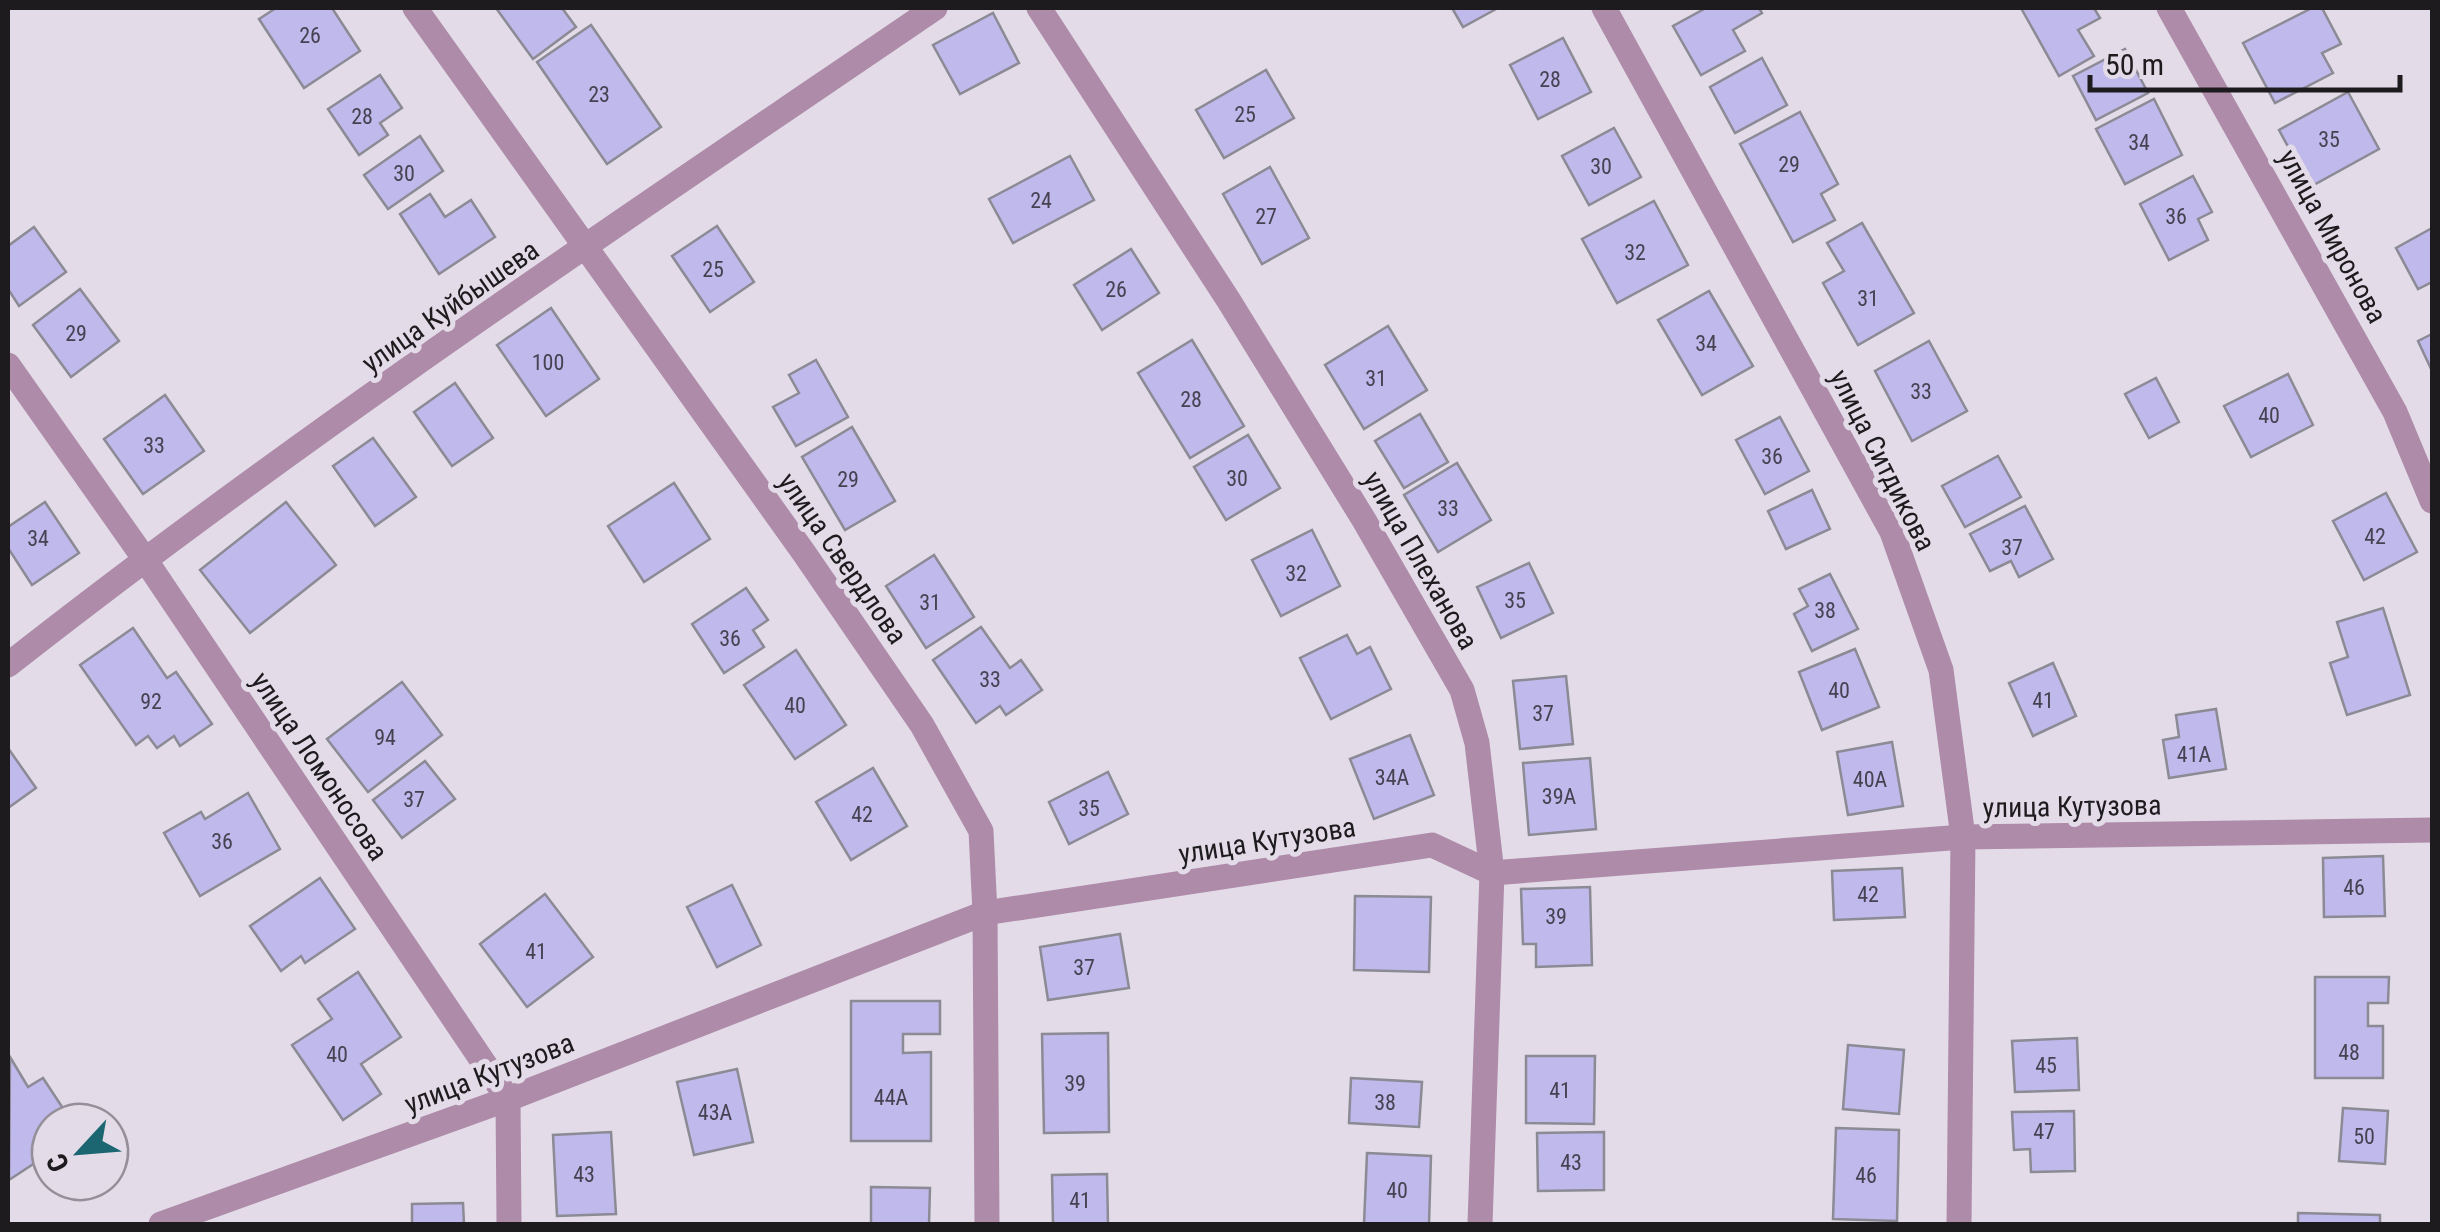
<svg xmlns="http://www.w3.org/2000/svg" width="2440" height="1232" viewBox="0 0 2440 1232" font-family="'Roboto Condensed',sans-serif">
	<rect width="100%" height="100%" fill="#e3dce8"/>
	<g fill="#c0b9eb" stroke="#8b8a95" stroke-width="2.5">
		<polygon points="276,8 332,8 360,51 304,88 259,19"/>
		<polygon points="496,8 562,8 576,27 533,59"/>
		<polygon points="1452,8 1498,8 1463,27"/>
		<polygon points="1706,8 1759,8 1762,13 1733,30 1745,51 1701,75 1673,26"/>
		<polygon points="2021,8 2094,8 2100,18 2078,30 2094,56 2059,76"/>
		<polygon points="2312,8 2322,8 2341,44 2322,53 2333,73 2275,103 2243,43"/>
		<polygon points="993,13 1019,63 960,94 933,45"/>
		<polygon points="591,25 661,127 607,164 537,62"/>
		<polygon points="1563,38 1591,92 1538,119 1510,65"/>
		<polygon points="2125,49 2148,93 2096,120 2073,76"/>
		<polygon points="1762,58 1787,105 1735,133 1710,87"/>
		<polygon points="1266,70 1294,118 1224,158 1196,110"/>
		<polygon points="380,75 402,108 380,123 388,135 359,155 328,109"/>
		<polygon points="2348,92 2379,149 2310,187 2279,130"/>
		<polygon points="2154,99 2182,155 2125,184 2096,129"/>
		<polygon points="1800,112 1838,184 1821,194 1835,220 1793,242 1740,144"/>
		<polygon points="1614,128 1641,177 1589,205 1562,156"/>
		<polygon points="420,136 443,171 388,209 364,175"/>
		<polygon points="1070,156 1094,200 1013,243 989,199"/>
		<polygon points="1270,167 1309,238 1262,264 1223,194"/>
		<polygon points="2193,176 2212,212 2198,219 2208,240 2169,260 2140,204"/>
		<polygon points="430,194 445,217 471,200 495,237 439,274 400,214"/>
		<polygon points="1654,201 1688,265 1617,303 1582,239"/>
		<polygon points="1862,223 1914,313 1858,345 1823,283 1844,271 1827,243"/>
		<polygon points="717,226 754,282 710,312 672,256"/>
		<polygon points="34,227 66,272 19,306 8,289 8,246"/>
		<polygon points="2432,228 2432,282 2418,289 2396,248"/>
		<polygon points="1131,249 1159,293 1102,330 1074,285"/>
		<polygon points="80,289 119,341 71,377 33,325"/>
		<polygon points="1709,291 1753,366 1702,395 1658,320"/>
		<polygon points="551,308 599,379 546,416 497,345"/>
		<polygon points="1388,326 1427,390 1364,429 1325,365"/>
		<polygon points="2432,334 2432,371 2418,341"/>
		<polygon points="1192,340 1244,426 1190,458 1138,373"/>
		<polygon points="1929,341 1967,411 1912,441 1875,371"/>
		<polygon points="816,360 848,417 796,446 773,407 799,393 789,375"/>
		<polygon points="2288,374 2313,425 2251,457 2224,406"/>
		<polygon points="2156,378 2179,422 2149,438 2125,394"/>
		<polygon points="455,383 493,438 452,466 414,412"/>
		<polygon points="165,395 204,451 143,494 104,439"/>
		<polygon points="1420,414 1448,462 1404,488 1375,441"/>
		<polygon points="1780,417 1809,471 1765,494 1736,440"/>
		<polygon points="852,427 895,501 845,530 802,457"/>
		<polygon points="1248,435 1280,488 1226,520 1194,467"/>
		<polygon points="373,438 416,497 375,526 333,466"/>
		<polygon points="1998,456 2021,497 1965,527 1942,486"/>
		<polygon points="1457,463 1491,520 1438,552 1404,495"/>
		<polygon points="674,483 710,539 644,582 608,526"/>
		<polygon points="1812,490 1830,529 1786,549 1768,511"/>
		<polygon points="2386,493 2417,552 2364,580 2333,521"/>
		<polygon points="45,502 79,553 32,585 8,548 8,527"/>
		<polygon points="286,502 336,565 250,633 200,570"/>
		<polygon points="2025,506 2053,559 2019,577 2011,561 1990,571 1970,534"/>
		<polygon points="1312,530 1340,586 1281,616 1252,560"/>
		<polygon points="934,555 974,617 926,648 886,586"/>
		<polygon points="1529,563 1553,613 1501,638 1477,587"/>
		<polygon points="1830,574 1858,629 1812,651 1794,614 1808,606 1799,589"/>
		<polygon points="746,588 768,620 753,630 764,647 724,673 692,624"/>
		<polygon points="2383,608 2410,695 2347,715 2330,663 2348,657 2337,622"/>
		<polygon points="981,627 1010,668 1021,660 1042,690 1006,715 1000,706 976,723 933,660"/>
		<polygon points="133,628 167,678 176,672 212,724 180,746 174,736 157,748 148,736 136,745 80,665"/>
		<polygon points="1347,635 1357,654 1370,647 1391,689 1331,719 1300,658"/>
		<polygon points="1855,649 1879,707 1822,730 1799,672"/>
		<polygon points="796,650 846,725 795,759 744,685"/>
		<polygon points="2053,663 2076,716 2033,736 2009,683"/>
		<polygon points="1566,676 1573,744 1520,749 1513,681"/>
		<polygon points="402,682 442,735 368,792 327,739"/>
		<polygon points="2216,709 2226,769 2169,778 2163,740 2179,737 2176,715"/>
		<polygon points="1410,735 1434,795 1374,819 1350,759"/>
		<polygon points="1892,742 1903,806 1848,815 1837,752"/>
		<polygon points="8,748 36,788 8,808"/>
		<polygon points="1590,758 1596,829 1529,835 1523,763"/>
		<polygon points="425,761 455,799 402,838 373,800"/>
		<polygon points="873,768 907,826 851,860 816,802"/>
		<polygon points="1108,772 1128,814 1069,844 1049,802"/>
		<polygon points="248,793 280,849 200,896 164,833 201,812 205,819"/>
		<polygon points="2383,856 2385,916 2324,917 2323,858"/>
		<polygon points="1902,868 1905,917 1834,920 1832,871"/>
		<polygon points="320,878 355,929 305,963 301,956 281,971 250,926"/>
		<polygon points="732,885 761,945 717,967 687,907"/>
		<polygon points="1590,887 1592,965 1536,967 1536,944 1523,944 1521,889"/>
		<polygon points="545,894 593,957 527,1007 480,944"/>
		<polygon points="1355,896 1431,897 1429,972 1354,970"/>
		<polygon points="1120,934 1129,988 1048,1000 1040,947"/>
		<polygon points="358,972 401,1037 361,1064 381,1094 343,1120 292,1045 332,1019 318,999"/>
		<polygon points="2315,977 2389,977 2388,1003 2368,1003 2368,1026 2383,1026 2383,1078 2315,1078"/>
		<polygon points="851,1001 940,1001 940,1034 903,1034 903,1053 931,1052 931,1141 851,1141"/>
		<polygon points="1108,1033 1109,1132 1044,1133 1042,1034"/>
		<polygon points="2077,1038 2079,1090 2015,1092 2012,1041"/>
		<polygon points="1848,1045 1904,1050 1899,1114 1843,1109"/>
		<polygon points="1526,1056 1595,1056 1594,1124 1526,1123"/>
		<polygon points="10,1057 28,1087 43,1078 72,1122 50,1122 50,1153 9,1180"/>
		<polygon points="737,1069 753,1142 694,1155 677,1082"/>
		<polygon points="1351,1078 1422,1082 1419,1127 1349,1123"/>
		<polygon points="2343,1108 2388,1111 2385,1164 2339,1161"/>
		<polygon points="2074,1111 2075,1171 2031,1172 2030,1149 2014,1150 2012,1112"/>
		<polygon points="1836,1128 1899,1130 1897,1221 1833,1219"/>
		<polygon points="611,1132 616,1214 557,1216 553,1135"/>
		<polygon points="1604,1132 1604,1190 1538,1191 1537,1133"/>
		<polygon points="1367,1153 1431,1156 1429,1224 1364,1224"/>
		<polygon points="1107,1174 1108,1224 1053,1224 1052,1175"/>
		<polygon points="871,1187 930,1188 929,1224 871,1224"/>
		<polygon points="463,1203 464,1224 412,1224 412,1204"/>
		<polygon points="2298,1213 2380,1215 2380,1224 2298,1224"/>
	</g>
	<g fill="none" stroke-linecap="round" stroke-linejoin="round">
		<g stroke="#ae8ba9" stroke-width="25">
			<polyline points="415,8 804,553 922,725 981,831 985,913 987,1224"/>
			<polyline points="1039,8 1229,301 1364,520 1462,690 1477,743 1492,873 1480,1224"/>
			<polyline points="1604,8 1892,532 1941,670 1963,837 1959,1224"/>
			<polyline points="2169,8 2395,412 2432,501"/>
			<polyline points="8,365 144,558 508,1099 509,1224"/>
			<path d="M8,665C306,431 622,221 935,8"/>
			<polyline points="161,1224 508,1099 985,913 1432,845 1492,873 1963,837 2432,830"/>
		</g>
	</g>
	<g text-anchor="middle" stroke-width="10" stroke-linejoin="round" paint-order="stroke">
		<g font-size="22" fill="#464252">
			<text x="310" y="43">26</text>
			<text x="1550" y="87">28</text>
			<text x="599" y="102">23</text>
			<text x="1245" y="122">25</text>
			<text x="362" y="124">28</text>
			<text x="2329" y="147">35</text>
			<text x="2139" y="150">34</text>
			<text x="1789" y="172">29</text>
			<text x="1601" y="174">30</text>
			<text x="404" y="181">30</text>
			<text x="1041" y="208">24</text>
			<text x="1266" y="224">27</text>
			<text x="2176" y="224">36</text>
			<text x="1635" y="260">32</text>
			<text x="713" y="277">25</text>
			<text x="1116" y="297">26</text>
			<text x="1868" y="306">31</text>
			<text x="76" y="341">29</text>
			<text x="1706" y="351">34</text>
			<text x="548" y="370">100</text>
			<text x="1376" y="386">31</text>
			<text x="1921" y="399">33</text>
			<text x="1191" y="407">28</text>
			<text x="2269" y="423">40</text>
			<text x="154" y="453">33</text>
			<text x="1772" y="464">36</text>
			<text x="1237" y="486">30</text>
			<text x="848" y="487">29</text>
			<text x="1448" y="516">33</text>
			<text x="2375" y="544">42</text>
			<text x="38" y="546">34</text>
			<text x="2012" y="555">37</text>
			<text x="1296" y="581">32</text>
			<text x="1515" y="608">35</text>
			<text x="930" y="610">31</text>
			<text x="1825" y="618">38</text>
			<text x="730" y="646">36</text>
			<text x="990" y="687">33</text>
			<text x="1839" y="698">40</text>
			<text x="2043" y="708">41</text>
			<text x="151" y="709">92</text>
			<text x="795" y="713">40</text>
			<text x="1543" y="721">37</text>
			<text x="385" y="745">94</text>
			<text x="2194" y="762">41А</text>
			<text x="1392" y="785">34А</text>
			<text x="1870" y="787">40А</text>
			<text x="1559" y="804">39А</text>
			<text x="414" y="807">37</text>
			<text x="1089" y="816">35</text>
			<text x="862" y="822">42</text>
			<text x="222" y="849">36</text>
			<text x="2354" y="895">46</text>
			<text x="1868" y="902">42</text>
			<text x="1556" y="924">39</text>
			<text x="536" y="959">41</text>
			<text x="1084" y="975">37</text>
			<text x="2349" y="1060">48</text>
			<text x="337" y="1062">40</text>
			<text x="2046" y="1073">45</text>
			<text x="1075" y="1091">39</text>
			<text x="1560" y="1098">41</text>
			<text x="891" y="1105">44А</text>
			<text x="1385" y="1110">38</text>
			<text x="715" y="1120">43А</text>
			<text x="2044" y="1139">47</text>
			<text x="2364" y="1144">50</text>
			<text x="1571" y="1170">43</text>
			<text x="584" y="1182">43</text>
			<text x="1866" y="1183">46</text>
			<text x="1397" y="1198">40</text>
			<text x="1080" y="1208">41</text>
		</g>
		<g font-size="28" fill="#1e1b1f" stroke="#e3dce8">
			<text transform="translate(2333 236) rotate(61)" y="10">улица Миронова</text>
			<text transform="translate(450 306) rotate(-35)" y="10">улица Куйбышева</text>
			<text transform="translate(1883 460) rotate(63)" y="10">улица Ситдикова</text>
			<text transform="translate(843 558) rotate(55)" y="10">улица Свердлова</text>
			<text transform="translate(1421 560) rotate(60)" y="10">улица Плеханова</text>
			<text transform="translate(320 766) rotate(56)" y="10">улица Ломоносова</text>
			<text transform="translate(2072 806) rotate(-1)" y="10">улица Кутузова</text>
			<text transform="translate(1267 840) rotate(-9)" y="10">улица Кутузова</text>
			<text transform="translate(489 1073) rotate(-21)" y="10">улица Кутузова</text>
		</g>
	</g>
	<rect width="2440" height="1232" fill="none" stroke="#1e1b1f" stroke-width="20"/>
	<g transform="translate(80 1152) rotate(244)"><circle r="48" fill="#e3dce8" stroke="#948f98" stroke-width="2.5"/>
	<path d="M0-8L18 38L0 25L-18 38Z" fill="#1c6672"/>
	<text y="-15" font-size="28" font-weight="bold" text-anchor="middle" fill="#1e1b1f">С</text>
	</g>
	<path d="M2090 75v15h310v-15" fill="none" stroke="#1e1b1f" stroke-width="5"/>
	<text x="2105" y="75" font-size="30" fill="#1e1b1f" stroke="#e3dce8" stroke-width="8" paint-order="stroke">50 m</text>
</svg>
